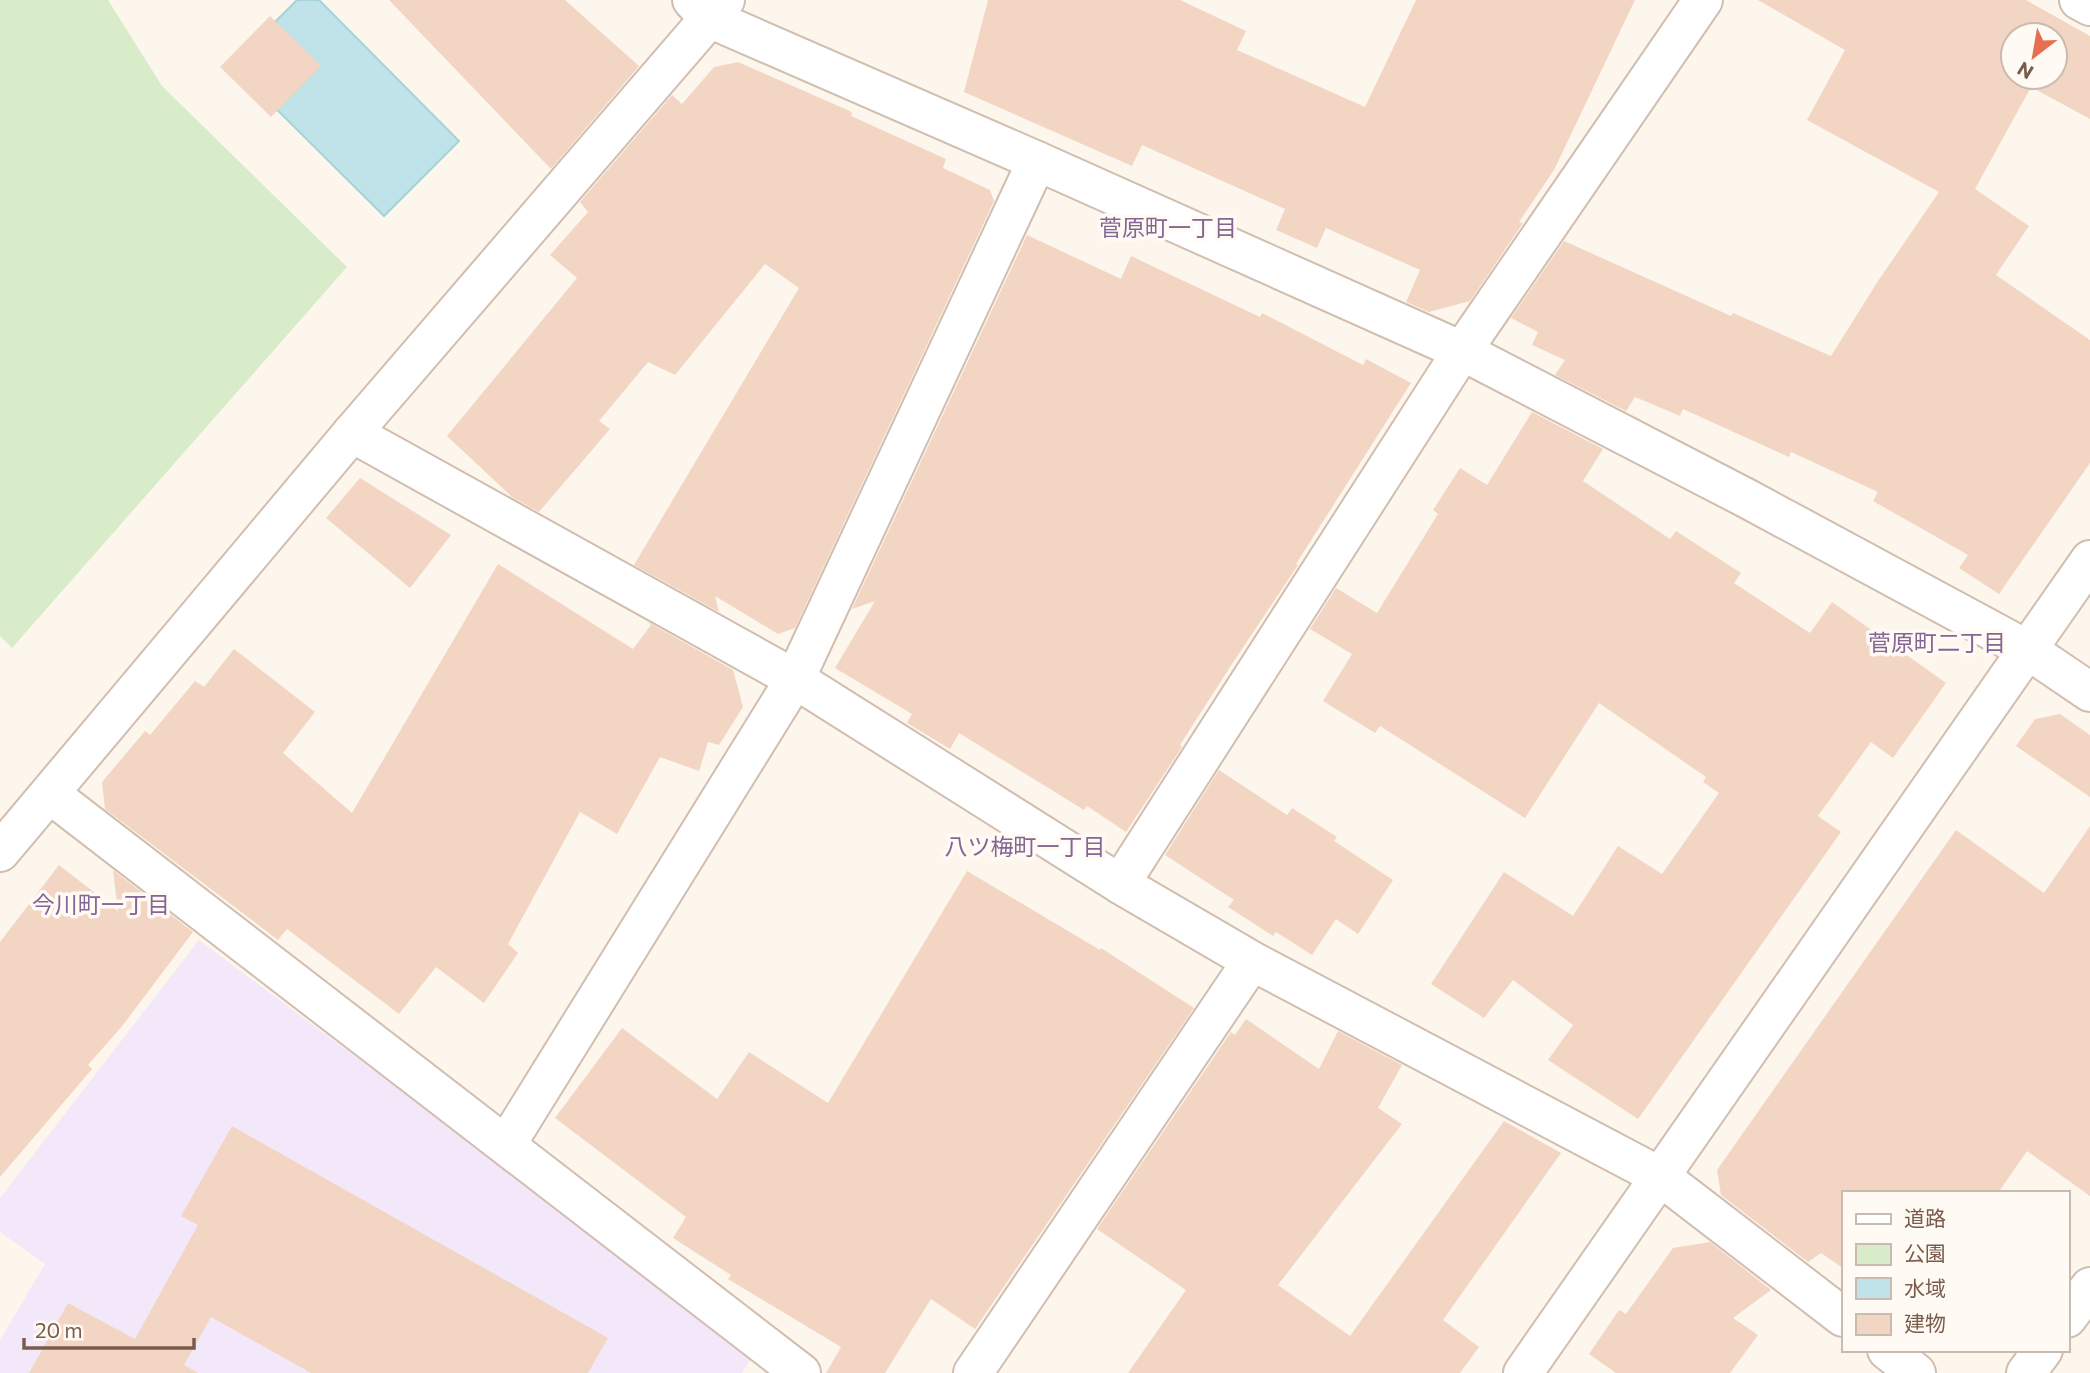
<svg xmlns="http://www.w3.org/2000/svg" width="2090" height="1373" viewBox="0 0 2090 1373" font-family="Commissioner,'Noto Sans JP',sans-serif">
	<rect width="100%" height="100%" fill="#fdf6ec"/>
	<polygon fill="#f3e8fa" points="199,940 754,1354 742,1373 0,1373 0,1340 45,1264 0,1232 0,1198"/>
	<polygon fill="#d8ecc9" points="0,0 108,0 162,86 347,267 12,648 0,636"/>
	<polygon fill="#bfe3e8" stroke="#a5d3da" stroke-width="2" points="297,0 319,0 459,141 384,216 232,65"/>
	<g fill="#f3d5c3" fill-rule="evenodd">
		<polygon points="389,0 565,0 639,66 551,169"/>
		<polygon points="988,0 1180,0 1246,31 1237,50 1365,107 1416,0 1635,0 1554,170 1519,222 1523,223 1470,301 1429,312 1406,302 1420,270 1326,228 1317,248 1276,230 1285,209 1142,145 1132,166 964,92"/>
		<path d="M1758,0H2026L2090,36V119L2031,87L1975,189L2029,226L1996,275L2090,340V463L1999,594L1959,568L1968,555L1873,501L1878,492L1791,452L1789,457L1683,409L1680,416L1635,397L1626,411L1555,375L1565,360L1532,345L1538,332L1511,318L1564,241L1731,316L1733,313L1831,356L1878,281L1939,192L1807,120L1845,50ZM2013,35H2055V77H2013Z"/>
		<polygon points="270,16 321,66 271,117 220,67"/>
		<polygon points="738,62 852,112 851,116 946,159 943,168 990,190 994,201 795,628 778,634 715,596 719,612 634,565 799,288 765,264 675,375 648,362 599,421 610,429 539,512 512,497 447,436 577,278 550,255 588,212 580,202 672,95 682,104 714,67"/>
		<polygon points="1027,235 1121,279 1131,256 1260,317 1262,313 1363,365 1366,359 1411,383 1296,564 1298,565 1232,664 1180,745 1182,747 1126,832 1087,806 1084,810 959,733 950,749 907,723 912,714 835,668 875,601 852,609"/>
		<polygon points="1532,412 1603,449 1583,481 1670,539 1676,531 1741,573 1734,583 1810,633 1832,602 1946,683 1893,758 1871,742 1818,816 1841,832 1638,1119 1548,1060 1573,1025 1513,980 1484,1018 1431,984 1504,872 1573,916 1618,846 1662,874 1719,793 1703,782 1706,777 1599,703 1525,818 1380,726 1375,733 1323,701 1352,654 1310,629 1336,588 1377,613 1438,514 1433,510 1460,468 1487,485"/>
		<polygon points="360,478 451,535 410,588 326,518"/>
		<polygon points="498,564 633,649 651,625 648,622 733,670 743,707 719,745 708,742 699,771 660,757 617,834 580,812 508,944 518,953 484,1003 436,967 399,1014 287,929 278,940 105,809 102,782 145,731 150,735 195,681 204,687 234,649 315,712 283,753 352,813"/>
		<polygon points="2060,714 2090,735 2090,797 2016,746 2035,719"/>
		<polygon points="1219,770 1287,815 1292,808 1337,837 1334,841 1393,880 1358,934 1336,919 1312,955 1276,932 1273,936 1228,907 1234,900 1165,855"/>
		<polygon points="2090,826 2090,1196 2027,1151 1998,1193 1843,1193 1843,1268 1821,1253 1808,1262 1721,1195 1717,1170 1956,830 2044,893"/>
		<polygon points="59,865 118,911 113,870 193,932 123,1025 88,1065 92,1069 0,1177 0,942"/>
		<polygon points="967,871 1100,950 1101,948 1194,1008 975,1329 931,1299 885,1373 826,1373 841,1347 728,1279 731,1275 673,1238 686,1217 555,1118 622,1028 717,1099 749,1052 828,1103"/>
		<polygon points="1246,1019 1319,1069 1338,1031 1402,1065 1378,1108 1402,1124 1278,1285 1350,1336 1504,1121 1561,1153 1443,1320 1479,1347 1460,1373 1128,1373 1186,1290 1097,1229 1231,1032 1235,1035"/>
		<polygon points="232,1126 608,1338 588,1373 311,1373 211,1317 184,1365 198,1373 29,1373 68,1303 135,1339 198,1225 181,1216"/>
		<polygon points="1710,1242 1771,1290 1733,1318 1758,1335 1730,1373 1616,1373 1589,1354 1619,1310 1626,1314 1673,1248"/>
	</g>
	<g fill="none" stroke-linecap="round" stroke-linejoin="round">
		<defs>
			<g id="minor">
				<polyline points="692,0 709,18 1037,161 1462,351 1746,498 2028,650 2090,692"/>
				<polyline points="2079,0 2090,6"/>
				<polyline points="352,433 795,679 1120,884 1252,961 1661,1177 1843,1317"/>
				<polyline points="50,794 801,1373"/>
				<polyline points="0,852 352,433 725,0"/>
				<polyline points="1120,884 1462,351 1703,0"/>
				<polyline points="506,1145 795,679 1037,161"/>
				<polyline points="2067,1318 2090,1287"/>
				<polyline points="1887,1350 1916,1373"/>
				<polyline points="973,1373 1252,961"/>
				<polyline points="2026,1373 2043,1350"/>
			</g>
			<polyline id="tertiary" points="1523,1373 2090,560"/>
		</defs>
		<use href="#minor" stroke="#d1beb0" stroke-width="42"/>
		<use href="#tertiary" stroke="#d1beb0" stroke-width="42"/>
		<use href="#minor" stroke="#fff" stroke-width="38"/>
		<use href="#tertiary" stroke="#fff" stroke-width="38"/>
	</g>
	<g text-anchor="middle" stroke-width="7" stroke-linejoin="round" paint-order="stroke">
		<g font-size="23" fill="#846695" stroke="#fffaf3">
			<text x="1168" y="236">菅原町一丁目</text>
			<text x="1937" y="651">菅原町二丁目</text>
			<text x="1025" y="855">八ツ梅町一丁目</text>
			<text x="101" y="913">今川町一丁目</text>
		</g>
	</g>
	<rect x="1842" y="1191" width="228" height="161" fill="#fffaf3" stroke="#cabbb1" stroke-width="2"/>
	<rect x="1856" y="1214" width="35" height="10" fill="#ffffff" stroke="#cabbb1" stroke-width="2"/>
	<text x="1904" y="1226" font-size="21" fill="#7a5c4d">道路</text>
	<rect x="1856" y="1244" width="35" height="21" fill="#d8ecc9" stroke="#cabbb1" stroke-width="2"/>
	<text x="1904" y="1261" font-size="21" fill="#7a5c4d">公園</text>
	<rect x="1856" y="1278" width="35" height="21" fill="#bfe3e8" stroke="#cabbb1" stroke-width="2"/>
	<text x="1904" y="1296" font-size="21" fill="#7a5c4d">水域</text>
	<rect x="1856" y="1314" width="35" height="21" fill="#f3d5c3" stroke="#cabbb1" stroke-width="2"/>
	<text x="1904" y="1331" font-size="21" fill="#7a5c4d">建物</text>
	<g transform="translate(2034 56) rotate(211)"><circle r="33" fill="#fffaf3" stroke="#cabbb1" stroke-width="2"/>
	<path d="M0-5L12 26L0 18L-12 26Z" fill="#e76f51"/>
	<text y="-10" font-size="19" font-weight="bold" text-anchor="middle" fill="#7a5c4d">N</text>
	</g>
	<path d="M24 1338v10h170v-10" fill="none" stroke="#7a5c4d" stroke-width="3.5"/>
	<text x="35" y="1338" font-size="21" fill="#7a5c4d" stroke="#fffaf3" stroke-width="5" paint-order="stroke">20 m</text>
</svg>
